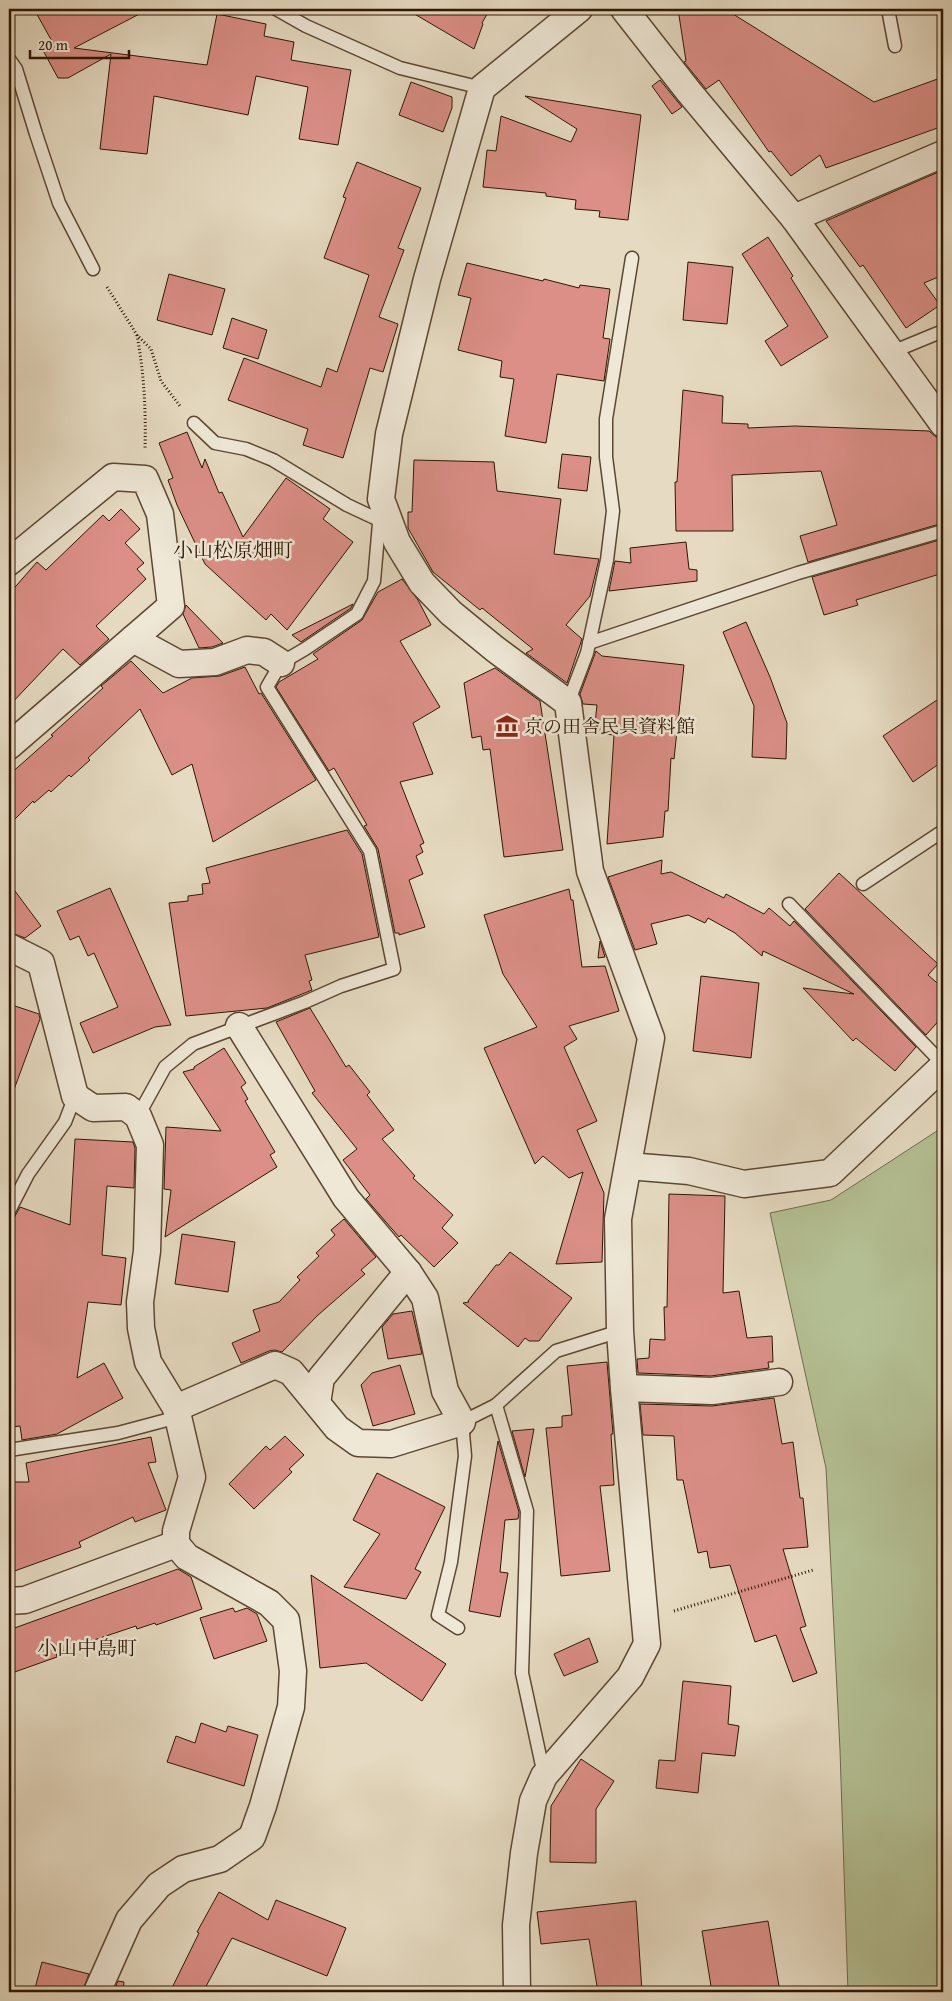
<svg xmlns="http://www.w3.org/2000/svg" width="952" height="2001" viewBox="0 0 952 2001" font-family="'Gentium Book Plus','Noto Serif JP',serif">
	<rect width="100%" height="100%" fill="#e6dbc2"/>
	<filter id="stains"><feTurbulence type="fractalNoise" baseFrequency=".004" numOctaves="4"/><feColorMatrix values="0 0 0 0 .2 0 0 0 0 .09 0 0 0 0 .02 0 0 0 .5 -.17"/></filter>
	<radialGradient id="worn" r=".72"><stop offset=".6" stop-color="#630" stop-opacity="0"/><stop offset="1" stop-color="#630" stop-opacity=".3"/></radialGradient>
	<polygon fill="#b4c094" stroke="#716b4c" points="943,1127 943,1992 848,1992 840,1750 826,1468 770,1213 831,1200"/>
	<g fill="#db8f87" stroke="#2e1603">
		<polygon points="34,9 149,9 74,48 207,65 217,14 266,24 264,36 294,42 291,60 351,70 338,145 299,139 308,87 256,76 248,115 154,96 147,154 100,149 111,54 68,78 58,78 39,43 54,45"/>
		<polygon points="406,9 490,9 482,23 483,24 474,49"/>
		<polygon points="678,9 725,9 874,102 943,77 943,126 826,168 820,155 791,176 771,151 769,152 719,80 706,89 684,62 686,61"/>
		<polygon points="660,80 682,107 672,114 652,86"/>
		<polygon points="411,82 452,97 452,108 443,132 399,115"/>
		<polygon points="525,96 641,115 628,220 599,217 600,211 575,209 576,200 546,196 546,193 483,187 487,150 496,151 501,116 571,142 577,129"/>
		<polygon points="357,162 421,188 398,248 404,250 379,317 398,324 383,372 370,368 343,458 303,445 308,429 228,400 244,358 321,387 327,368 337,372 369,275 324,258 346,198 343,197"/>
		<polygon points="943,170 943,275 924,283 940,305 906,328 863,265 860,267 826,221"/>
		<polygon points="768,237 793,276 791,278 828,337 781,366 765,341 788,326 742,254"/>
		<polygon points="688,262 733,267 727,324 683,320"/>
		<polygon points="467,263 543,281 544,279 579,288 580,285 610,289 603,338 610,339 604,381 557,374 546,443 505,436 514,379 500,377 502,361 458,350 471,298 458,295"/>
		<polygon points="169,274 225,289 212,335 157,320"/>
		<polygon points="232,318 267,330 258,359 223,348"/>
		<polygon points="683,390 723,396 722,423 748,424 748,428 795,426 929,431 936,437 943,439 943,523 808,562 800,536 837,525 821,471 732,475 733,531 676,531 675,482 677,482"/>
		<polygon points="187,432 202,468 205,459 219,493 222,492 243,537 286,478 330,509 323,519 353,542 287,630 271,614 266,620 205,564 177,505 168,480 173,478 159,443"/>
		<polygon points="562,454 591,457 587,491 558,488"/>
		<polygon points="414,460 494,462 497,491 561,499 554,554 599,559 590,596 566,625 582,639 567,683 526,653 533,649 482,608 480,610 433,572 408,528 408,512 412,512"/>
		<polygon points="121,509 140,529 125,543 144,563 137,569 146,579 96,626 109,639 80,665 63,649 9,706 9,594 37,562 46,570 103,515 109,521"/>
		<polygon points="943,539 943,573 856,600 858,605 824,615 812,577"/>
		<polygon points="686,542 689,569 697,570 697,581 609,591 615,561 631,563 630,548"/>
		<polygon points="402,579 418,600 431,625 400,641 440,707 413,723 433,774 400,782 424,843 420,845 423,852 416,856 423,874 409,880 425,927 399,935 399,933 395,933 378,849 364,826 367,825 334,768 329,771 276,687 279,682 318,659 313,654 362,620 378,592"/>
		<polygon points="353,604 351,608 301,642 292,635"/>
		<polygon points="186,605 223,643 212,647 199,648 183,614"/>
		<polygon points="746,622 770,677 787,723 786,759 752,757 754,706 723,632"/>
		<polygon points="596,651 602,656 684,665 674,759 671,758 668,811 665,811 663,837 607,844 614,735 594,733 597,705 583,704 580,694"/>
		<polygon points="131,661 163,693 192,678 220,676 245,667 259,694 261,693 316,780 213,842 192,764 172,775 140,709 88,758 90,760 71,777 69,775 51,792 49,790 34,803 33,801 9,825 9,775 53,736 51,735 103,688 101,686"/>
		<polygon points="495,668 540,701 563,850 504,857 490,749 483,750 481,736 472,738 464,683"/>
		<polygon points="943,696 943,761 913,782 883,736"/>
		<polygon points="347,830 362,854 379,937 305,955 312,980 309,981 312,990 267,1008 186,1016 169,903 188,901 188,896 203,894 202,884 210,883 206,868"/>
		<polygon points="662,860 661,874 671,872 724,898 726,894 764,914 769,908 790,926 794,921 916,1047 895,1071 856,1038 853,1041 803,988 854,994 763,951 762,956 735,933 708,918 705,923 688,915 651,924 657,944 635,950 608,877"/>
		<polygon points="839,873 938,964 928,975 943,988 943,1016 926,1035 805,909"/>
		<polygon points="9,883 41,926 25,938 9,932"/>
		<polygon points="110,888 171,1025 155,1027 93,1053 80,1023 118,1007 94,953 88,956 79,936 70,940 57,911"/>
		<polygon points="569,889 571,900 573,900 582,967 605,966 619,1011 569,1026 577,1039 564,1047 597,1121 577,1130 604,1193 602,1262 556,1264 583,1172 569,1178 543,1156 535,1164 484,1048 537,1027 503,974 484,915"/>
		<polygon points="600,941 605,957 598,958"/>
		<polygon points="701,976 759,983 751,1058 693,1051"/>
		<polygon points="9,1004 39,1014 40,1019 12,1095 9,1094"/>
		<polygon points="310,1008 346,1067 349,1065 370,1092 367,1095 394,1130 382,1139 415,1176 413,1178 453,1215 442,1228 458,1243 434,1267 401,1235 399,1237 366,1199 370,1195 343,1160 357,1149 312,1093 315,1091 276,1022"/>
		<polygon points="224,1048 246,1083 241,1087 248,1099 245,1101 275,1152 270,1155 277,1167 165,1237 171,1190 164,1189 166,1127 221,1131 183,1072 194,1069 194,1067"/>
		<polygon points="75,1139 133,1142 135,1148 134,1188 107,1186 102,1255 126,1258 121,1305 88,1302 77,1378 104,1363 123,1398 57,1434 22,1440 20,1426 12,1427 9,1411 9,1219 14,1218 20,1207 70,1225"/>
		<polygon points="669,1194 725,1196 723,1293 739,1291 747,1338 772,1336 773,1362 768,1362 769,1368 711,1376 638,1373 637,1359 649,1358 650,1339 665,1340 664,1307 667,1307"/>
		<polygon points="344,1219 376,1257 361,1270 365,1274 317,1316 282,1352 275,1350 269,1351 241,1363 232,1343 260,1331 253,1310 279,1302 300,1280 297,1277 319,1256 316,1253 335,1235 331,1230"/>
		<polygon points="182,1234 235,1242 228,1292 175,1284"/>
		<polygon points="510,1252 572,1298 539,1341 529,1341 525,1338 518,1347 463,1303 469,1302 468,1301 496,1265 499,1265"/>
		<polygon points="412,1311 422,1354 388,1359 382,1327 393,1314"/>
		<polygon points="607,1362 613,1434 611,1434 614,1485 600,1486 610,1571 561,1576 546,1428 562,1427 562,1416 572,1415 567,1366"/>
		<polygon points="400,1365 415,1414 373,1426 361,1385 372,1373"/>
		<polygon points="774,1398 782,1444 793,1442 800,1498 803,1498 808,1547 783,1549 806,1626 800,1628 817,1673 793,1682 776,1635 755,1642 730,1565 710,1568 707,1551 698,1553 683,1480 677,1480 674,1436 643,1435 640,1404 712,1406"/>
		<polygon points="534,1429 525,1477 512,1431"/>
		<polygon points="285,1436 304,1455 289,1469 292,1472 254,1509 229,1484 266,1446 270,1450"/>
		<polygon points="151,1437 156,1462 148,1463 166,1510 135,1522 133,1517 79,1542 81,1547 9,1573 9,1482 29,1482 26,1463"/>
		<polygon points="498,1441 519,1512 518,1519 505,1520 500,1572 508,1573 500,1617 469,1611"/>
		<polygon points="377,1473 445,1507 415,1569 421,1572 406,1599 344,1587 380,1534 353,1520"/>
		<polygon points="178,1569 191,1577 202,1609 156,1625 155,1623 137,1629 136,1626 85,1643 56,1653 57,1657 9,1674 9,1630"/>
		<polygon points="311,1575 446,1664 422,1701 366,1663 320,1668"/>
		<polygon points="233,1608 235,1612 247,1608 257,1614 267,1641 214,1659 200,1618"/>
		<polygon points="589,1638 598,1662 564,1676 554,1654"/>
		<polygon points="683,1681 731,1686 728,1724 739,1726 735,1756 702,1753 698,1793 656,1788 659,1760 675,1761"/>
		<polygon points="201,1723 226,1732 228,1726 258,1735 244,1786 167,1762 176,1736 195,1743"/>
		<polygon points="581,1759 614,1781 596,1809 596,1863 550,1862 551,1806"/>
		<polygon points="219,1892 268,1920 276,1900 346,1928 327,1976 232,1938 203,1992 170,1992 199,1933 197,1932"/>
		<polygon points="636,1901 642,1992 598,1992 589,1939 541,1944 537,1912"/>
		<polygon points="768,1921 780,1992 712,1992 702,1931"/>
		<polygon points="42,1962 89,1974 82,1992 34,1992"/>
		<polygon points="118,1981 124,1982 123,1992 113,1992"/>
	</g>
	<g fill="none" stroke-linecap="round" stroke-linejoin="round">
		<defs>
			<g id="service">
				<polyline points="276,9 306,26 400,68 482,88"/>
				<polyline points="888,9 895,46"/>
				<polyline points="9,59 16,69 36,134 59,203 93,269"/>
				<polyline points="892,352 943,331"/>
				<polyline points="194,423 215,443 246,449 273,460 347,505 379,520"/>
				<polyline points="589,643 798,573 943,531"/>
				<polyline points="568,703 587,653 607,560 613,511 606,457 606,419 632,258"/>
				<polyline points="863,884 943,831"/>
				<polyline points="789,904 943,1064"/>
				<polyline points="138,1116 165,1067 193,1044 305,1002 341,986 394,969 370,851 267,687 281,663 305,649 357,614 374,581 380,512"/>
				<polyline points="9,1211 28,1174 65,1122 75,1096"/>
				<polyline points="496,1405 527,1511 522,1673 544,1775"/>
				<polyline points="9,1450 118,1433 178,1417"/>
				<polyline points="458,1628 438,1615 451,1562 465,1456 462,1422 496,1405 556,1351 620,1331"/>
			</g>
			<g id="minor">
				<polyline points="624,9 689,92 794,218 943,424"/>
				<polyline points="794,218 943,154"/>
				<polyline points="9,562 113,477 145,479 160,514 171,606 9,746"/>
				<polyline points="133,639 179,664 215,662 247,650 264,652 281,663"/>
				<polyline points="9,947 41,963 75,1096 93,1108 126,1107 138,1116 150,1145 147,1251 140,1302 141,1328 148,1362 176,1408 192,1477 176,1531 176,1544 187,1557 269,1603 286,1620 293,1671 291,1707 263,1806 252,1837 220,1859 183,1869 159,1885 129,1920 97,1992"/>
				<polyline points="628,1166 689,1171 744,1184 830,1173 943,1066"/>
				<polyline points="624,1388 712,1391 779,1382"/>
				<polyline points="317,1403 321,1378 408,1272"/>
				<polyline points="176,1408 275,1365 291,1372 337,1428 358,1443 391,1444 462,1422 445,1391 425,1298 408,1272 346,1198 239,1026"/>
				<polyline points="9,1601 25,1600 176,1544"/>
				<polyline points="517,1992 516,1925 524,1853 533,1801 544,1776 630,1677 647,1644 624,1388 620,1331 618,1219 651,1038 590,871 568,703 495,649 451,613 422,583 397,542 381,499 389,434 427,279 482,88 579,9"/>
			</g>
		</defs>
		<use href="#service" stroke="#5c4733" stroke-width="15"/>
		<use href="#minor" stroke="#5c4733" stroke-width="29"/>
		<g stroke="#2e1603" stroke-width="3" stroke-dasharray="1 2.5" stroke-linecap="butt">
			<polyline points="107,287 137,335 151,349 161,381 180,406"/>
			<path d="M137,335C144,373 146,410 145,448"/>
			<polyline points="674,1611 813,1570"/>
		</g>
		<use href="#service" stroke="#efe8d7" stroke-width="12"/>
		<use href="#minor" stroke="#efe8d7" stroke-width="26"/>
	</g>
	<defs>
		<symbol id="museum-bare" viewBox="-9 -9 18 18"><path d="M0-6L6-3V-2H-6V-3ZM-5-1h2V3h-2ZM-1-1h2V3h-2ZM3-1h2V3H3ZM-6 4H6V6H-6Z" fill="#8f2418" stroke="#efe8d7" stroke-width="2.5" paint-order="stroke"/></symbol>
	</defs>
	<g fill-rule="evenodd">
		<use href="#museum-bare" x="491" y="710" width="32" height="32"/>
	</g>
	<g text-anchor="middle" stroke-width="5" stroke-linejoin="round" paint-order="stroke">
		<g font-size="19" fill="#2e1603" stroke="#efe8d7" text-anchor="start">
			<text x="524" y="733">京の田舎民具資料館</text>
		</g>
		<g font-size="20" fill="#2e1603" stroke="#efe8d7">
			<text x="233" y="557">小山松原畑町</text>
			<text x="87" y="1655">小山中島町</text>
		</g>
	</g>
	<rect width="952" height="2001" fill="none" stroke="#e6dbc2" stroke-width="30"/>
	<rect x="10" y="10" width="932" height="1981" fill="none" stroke="#2e1603" stroke-width="2.5"/>
	<rect x="15" y="15" width="922" height="1971" fill="none" stroke="#2e1603"/>
	<path d="M30 50v8h99v-8" fill="none" stroke="#2e1603" stroke-width="2.5"/>
	<text x="38" y="50" font-size="15" fill="#2e1603" stroke="#efe8d7" stroke-width="4" paint-order="stroke">20 m</text>
	<rect width="100%" height="100%" filter="url(#stains)"/>
	<rect width="100%" height="100%" fill="url(#worn)"/>
</svg>
